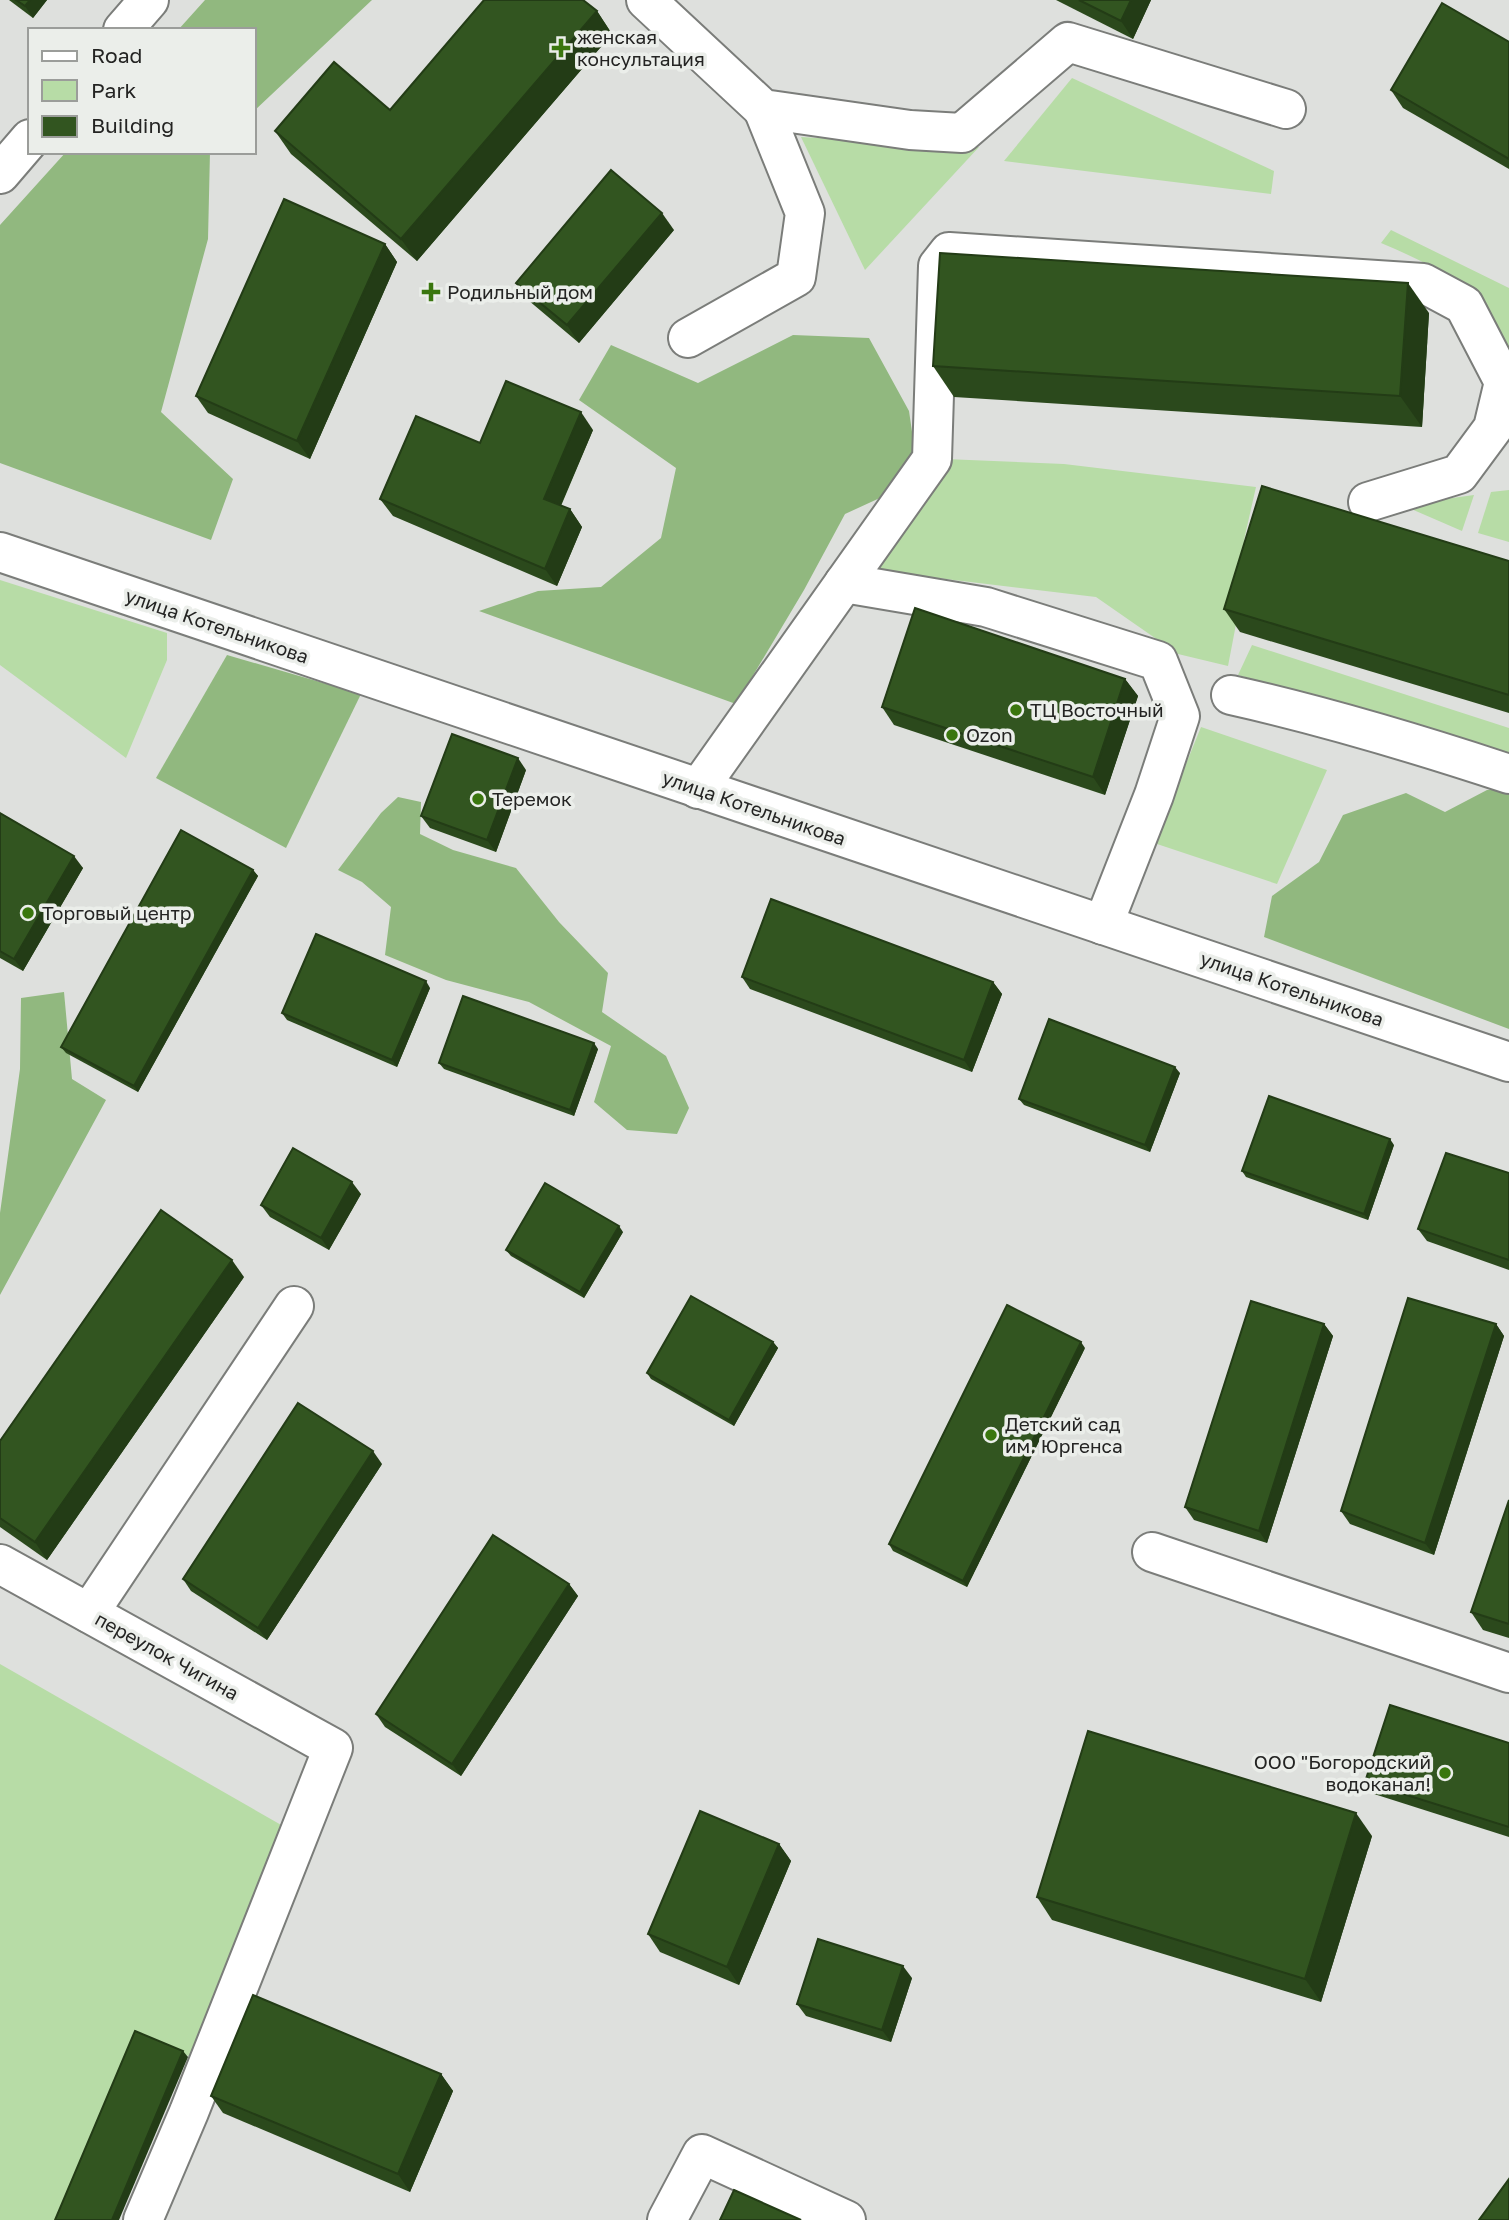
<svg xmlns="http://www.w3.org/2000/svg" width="1509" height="2220" viewBox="0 0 1509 2220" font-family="'Golos Text',sans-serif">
	<rect width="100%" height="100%" fill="#dee0dd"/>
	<g fill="#b7dca6">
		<polygon points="1072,78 1274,171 1271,194 1004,161"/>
		<polygon points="801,137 979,147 865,270"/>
		<path d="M1391,230L1509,288V354C1506,346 1503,337 1499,329C1473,284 1426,262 1381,243Z"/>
		<polygon points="945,459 1064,464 1256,487 1244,540 1242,593 1228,666 1178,654 1096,597 871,570"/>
		<polygon points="1509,490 1509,542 1478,533 1491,492"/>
		<polygon points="1474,495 1462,531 1402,505"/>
		<polygon points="0,580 167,633 167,660 126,758 0,665"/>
		<polygon points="1252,645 1509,728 1509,753 1238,675"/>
		<polygon points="1201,727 1327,770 1277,884 1154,843"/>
		<polygon points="0,1664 290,1830 200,2060 139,2038 62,2220 0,2220"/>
	</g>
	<g fill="#91b87f">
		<polygon points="205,0 372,0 254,111 254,30 178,30"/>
		<polygon points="66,152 210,152 208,239 161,412 233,479 211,540 0,463 0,225"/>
		<polygon points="793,335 869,338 909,411 919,480 845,514 804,590 736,704 479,611 538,591 601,587 661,538 676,468 579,400 611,345 698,383"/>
		<polygon points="227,655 361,694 286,848 156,778"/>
		<polygon points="1509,789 1509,1029 1264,937 1272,896 1319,862 1343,815 1406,793 1445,812 1487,790"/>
		<polygon points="398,797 421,802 420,834 453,850 516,868 559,922 608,973 602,1012 666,1056 689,1108 677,1134 627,1130 594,1102 611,1046 529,1002 446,980 385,955 391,907 362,882 338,870 381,813"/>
		<polygon points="64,992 72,1079 106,1100 0,1295 0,1213 20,1069 21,998"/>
	</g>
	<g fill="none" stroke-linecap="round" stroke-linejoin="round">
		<defs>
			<g id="minor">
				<polyline points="646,0 763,109 910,130 962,133 1068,42 1286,109"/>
				<polyline points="123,30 149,0"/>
				<polyline points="0,174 30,139"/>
				<polyline points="688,338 796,277 805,213 763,109"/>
				<polyline points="0,552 1509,1062"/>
				<polyline points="844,583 986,607 1158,661 1180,716 1154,795 1103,925"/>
				<path d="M1231,695C1325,716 1418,744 1509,774"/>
				<polyline points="698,789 932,459 938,266 949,252 1423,283 1464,305 1504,382 1493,428 1459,474 1368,502"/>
				<polyline points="1152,1552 1509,1673"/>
				<polyline points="0,1564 333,1748 189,2112 143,2220"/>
				<polyline points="89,1613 294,1306"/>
				<polyline points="667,2220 702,2154 846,2220"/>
			</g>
		</defs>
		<use href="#minor" stroke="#7b7d7a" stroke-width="42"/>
		<use href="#minor" stroke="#fff" stroke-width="38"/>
	</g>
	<g fill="#2b491c">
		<polygon points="9,0 47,0 33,18"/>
		<polygon points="1056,0 1151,0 1133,39"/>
		<polygon points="597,11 612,34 417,261 291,154 275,131 390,110"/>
		<polygon points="1509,42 1509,169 1403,108 1391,90"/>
		<polygon points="674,230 579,343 528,300 516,283"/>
		<polygon points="385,244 397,262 310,459 208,413 196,396"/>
		<polygon points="1429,313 1422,427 954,397 933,366"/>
		<polygon points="593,430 561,506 570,509 582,527 557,586 393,516 380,499 480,443"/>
		<polygon points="1509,561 1509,713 1240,632 1224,609"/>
		<polygon points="1125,679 1138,696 1105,795 894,725 882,707"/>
		<polygon points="526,770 496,852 430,828 421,816"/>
		<polygon points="0,813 83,868 23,971 0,958"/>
		<polygon points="253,870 258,876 138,1092 66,1053 61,1047"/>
		<polygon points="742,977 993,982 1002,994 972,1072 750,989"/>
		<polygon points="430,988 397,1067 287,1020 282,1013"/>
		<polygon points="598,1049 574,1116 444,1069 439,1063"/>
		<polygon points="1180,1073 1150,1152 1024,1105 1019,1099"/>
		<polygon points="1394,1145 1368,1220 1246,1177 1242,1171"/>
		<polygon points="1509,1173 1509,1270 1427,1241 1418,1229"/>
		<polygon points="361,1194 329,1250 270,1217 261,1205"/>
		<polygon points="623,1232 584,1298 511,1256 506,1250"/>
		<polygon points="244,1277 47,1560 0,1527 0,1441"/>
		<polygon points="1324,1324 1333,1336 1267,1543 1194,1520 1185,1507"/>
		<polygon points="1496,1324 1504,1336 1434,1555 1350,1524 1341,1511"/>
		<polygon points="773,1342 778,1348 734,1426 651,1379 647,1373"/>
		<polygon points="1085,1348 967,1587 893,1551 889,1544"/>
		<polygon points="382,1464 267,1640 191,1591 183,1579"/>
		<polygon points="1509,1500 1509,1638 1483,1630 1471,1612"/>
		<polygon points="569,1584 578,1596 461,1776 385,1727 376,1714"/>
		<polygon points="1509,1743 1509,1837 1374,1794 1365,1782"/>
		<polygon points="1372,1836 1321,2002 1052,1920 1037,1897"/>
		<polygon points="779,1844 791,1861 739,1985 660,1952 648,1934"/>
		<polygon points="912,1978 891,2042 806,2016 797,2004"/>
		<polygon points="441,2074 453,2091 410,2192 223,2113 211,2096"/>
	</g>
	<g fill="#233c16">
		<polygon points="30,0 47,0 33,18 25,6"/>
		<polygon points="1131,0 1151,0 1133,39 1121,21"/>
		<polygon points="597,11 612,34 417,261 401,239"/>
		<polygon points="662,213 674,230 579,343 567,325"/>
		<polygon points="385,244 397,262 310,459 297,441"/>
		<polygon points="1408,283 1429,313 1422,427 1400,396"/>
		<polygon points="581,412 593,430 556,516 544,499"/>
		<polygon points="570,509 582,527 557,586 545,569"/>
		<polygon points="1125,679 1138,696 1105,795 1093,777"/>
		<polygon points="518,758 526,770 496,852 487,840"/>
		<polygon points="74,856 83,868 23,971 14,959"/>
		<polygon points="253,870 258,876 138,1092 134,1086"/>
		<polygon points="426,981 430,988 397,1067 392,1060"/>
		<polygon points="993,982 1002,994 972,1072 964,1060"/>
		<polygon points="594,1043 598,1049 574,1116 570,1110"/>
		<polygon points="1175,1067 1180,1073 1150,1152 1145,1145"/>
		<polygon points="1390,1139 1394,1145 1368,1220 1364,1214"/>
		<polygon points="352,1182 361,1194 329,1250 321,1238"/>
		<polygon points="619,1226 623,1232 584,1298 580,1292"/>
		<polygon points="232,1260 244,1277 47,1560 35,1542"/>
		<polygon points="1324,1324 1333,1336 1267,1543 1259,1531"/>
		<polygon points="1496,1324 1504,1336 1434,1555 1425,1543"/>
		<polygon points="773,1342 778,1348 734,1426 729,1420"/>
		<polygon points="1081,1342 1085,1348 967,1587 963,1581"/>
		<polygon points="373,1451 382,1464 267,1640 258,1628"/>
		<polygon points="569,1584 578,1596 461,1776 452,1764"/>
		<polygon points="1356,1813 1372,1836 1321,2002 1305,1979"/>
		<polygon points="779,1844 791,1861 739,1985 727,1967"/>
		<polygon points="903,1966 912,1978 891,2042 882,2030"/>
		<polygon points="183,2051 188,2057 119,2220 112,2220"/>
		<polygon points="441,2074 453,2091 410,2192 398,2174"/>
	</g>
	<g fill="#325520" stroke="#233c16" stroke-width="2">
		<polygon points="16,0 30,0 25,6"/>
		<polygon points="484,0 583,0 597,11 401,239 275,131 334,62 390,110"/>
		<polygon points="1079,0 1131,0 1121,21"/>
		<polygon points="1442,3 1509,42 1509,159 1391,90"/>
		<polygon points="611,170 662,213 567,325 516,283"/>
		<polygon points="284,199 385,244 297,441 196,396"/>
		<polygon points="940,253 1408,283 1400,396 933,366"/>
		<polygon points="506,381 581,412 544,499 570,509 545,569 380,499 416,416 480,443"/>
		<polygon points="1262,486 1509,561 1509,695 1224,609"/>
		<polygon points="915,608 1125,679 1093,777 882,707"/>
		<polygon points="452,734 518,758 487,840 421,816"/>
		<polygon points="0,813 74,856 14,959 0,951"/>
		<polygon points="181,830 253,870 134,1086 61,1047"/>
		<polygon points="771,899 993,982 964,1060 742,977"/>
		<polygon points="316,934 426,981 392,1060 282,1013"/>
		<polygon points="463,996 594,1043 570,1110 439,1063"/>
		<polygon points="1049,1019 1175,1067 1145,1145 1019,1099"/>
		<polygon points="1269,1096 1390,1139 1364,1214 1242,1171"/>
		<polygon points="293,1148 352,1182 321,1238 261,1205"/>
		<polygon points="1446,1153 1509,1173 1509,1260 1418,1229"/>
		<polygon points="545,1183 619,1226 580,1292 506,1250"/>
		<polygon points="161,1210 232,1260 35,1542 0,1518 0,1441"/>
		<polygon points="691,1296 773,1342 729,1420 647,1373"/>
		<polygon points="1408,1298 1496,1324 1425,1543 1341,1511"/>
		<polygon points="1251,1301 1324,1324 1259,1531 1185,1507"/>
		<polygon points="1007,1305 1081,1342 963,1581 889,1544"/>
		<polygon points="298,1403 373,1451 258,1628 183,1579"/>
		<polygon points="1509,1500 1509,1624 1471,1612"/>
		<polygon points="493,1535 569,1584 452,1764 376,1714"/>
		<polygon points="1390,1705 1509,1743 1509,1827 1365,1782"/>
		<polygon points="1088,1731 1356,1813 1305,1979 1037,1897"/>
		<polygon points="700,1811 779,1844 727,1967 648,1934"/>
		<polygon points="818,1939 903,1966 882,2030 797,2004"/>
		<polygon points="253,1995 441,2074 398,2174 211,2096"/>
		<polygon points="135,2031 183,2051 112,2220 55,2220"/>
		<polygon points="1509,2179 1509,2220 1479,2220"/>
		<polygon points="734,2190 801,2220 720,2220"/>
	</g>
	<g fill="#3a760e" stroke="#ebeeea" stroke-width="2.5">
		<path d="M557.5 37.5h7v7h7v7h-7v7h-7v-7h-7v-7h7z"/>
		<path d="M427.5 281.5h7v7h7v7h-7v7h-7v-7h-7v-7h7z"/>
		<circle cx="1016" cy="710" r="7"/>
		<circle cx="952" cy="735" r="7"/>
		<circle cx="478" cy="799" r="7"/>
		<circle cx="28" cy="913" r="7"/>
		<circle cx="991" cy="1435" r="7"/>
		<circle cx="1445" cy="1773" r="7"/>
	</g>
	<g text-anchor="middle" stroke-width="7" stroke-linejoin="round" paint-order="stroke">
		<g font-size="19" fill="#242423" stroke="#ebeeea" text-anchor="start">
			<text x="577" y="44">женская<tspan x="577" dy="22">консультация</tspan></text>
			<text x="447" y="299">Родильный дом</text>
			<text x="1030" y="717">ТЦ Восточный</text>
			<text x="966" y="742">Ozon</text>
			<text x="492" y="806">Теремок</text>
			<text x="42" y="920">Торговый центр</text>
			<text x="1005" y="1431">Детский сад<tspan x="1005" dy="22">им. Юргенса</tspan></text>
			<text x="1431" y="1769" text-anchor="end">ООО "Богородский<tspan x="1431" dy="22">водоканал!</tspan></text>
		</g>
		<g font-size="19" fill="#242423" stroke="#ebeeea">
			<text transform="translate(217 626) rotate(19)" y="7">улица Котельникова</text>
			<text transform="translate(754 808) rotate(19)" y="7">улица Котельникова</text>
			<text transform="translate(1292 989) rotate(19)" y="7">улица Котельникова</text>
			<text transform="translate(167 1656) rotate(29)" y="7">переулок Чигина</text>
		</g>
	</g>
	<rect x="28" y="28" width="228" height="126" fill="#ebeeea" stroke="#9b9d9a" stroke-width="2"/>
	<rect x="42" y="51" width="35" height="10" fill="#ffffff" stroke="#9b9d9a" stroke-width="2"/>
	<text x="91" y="63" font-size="21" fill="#242423">Road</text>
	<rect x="42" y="80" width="35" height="21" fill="#b7dca6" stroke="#9b9d9a" stroke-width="2"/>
	<text x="91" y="98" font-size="21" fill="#242423">Park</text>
	<rect x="42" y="116" width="35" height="21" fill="#325520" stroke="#9b9d9a" stroke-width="2"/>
	<text x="91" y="133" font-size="21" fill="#242423">Building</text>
</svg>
